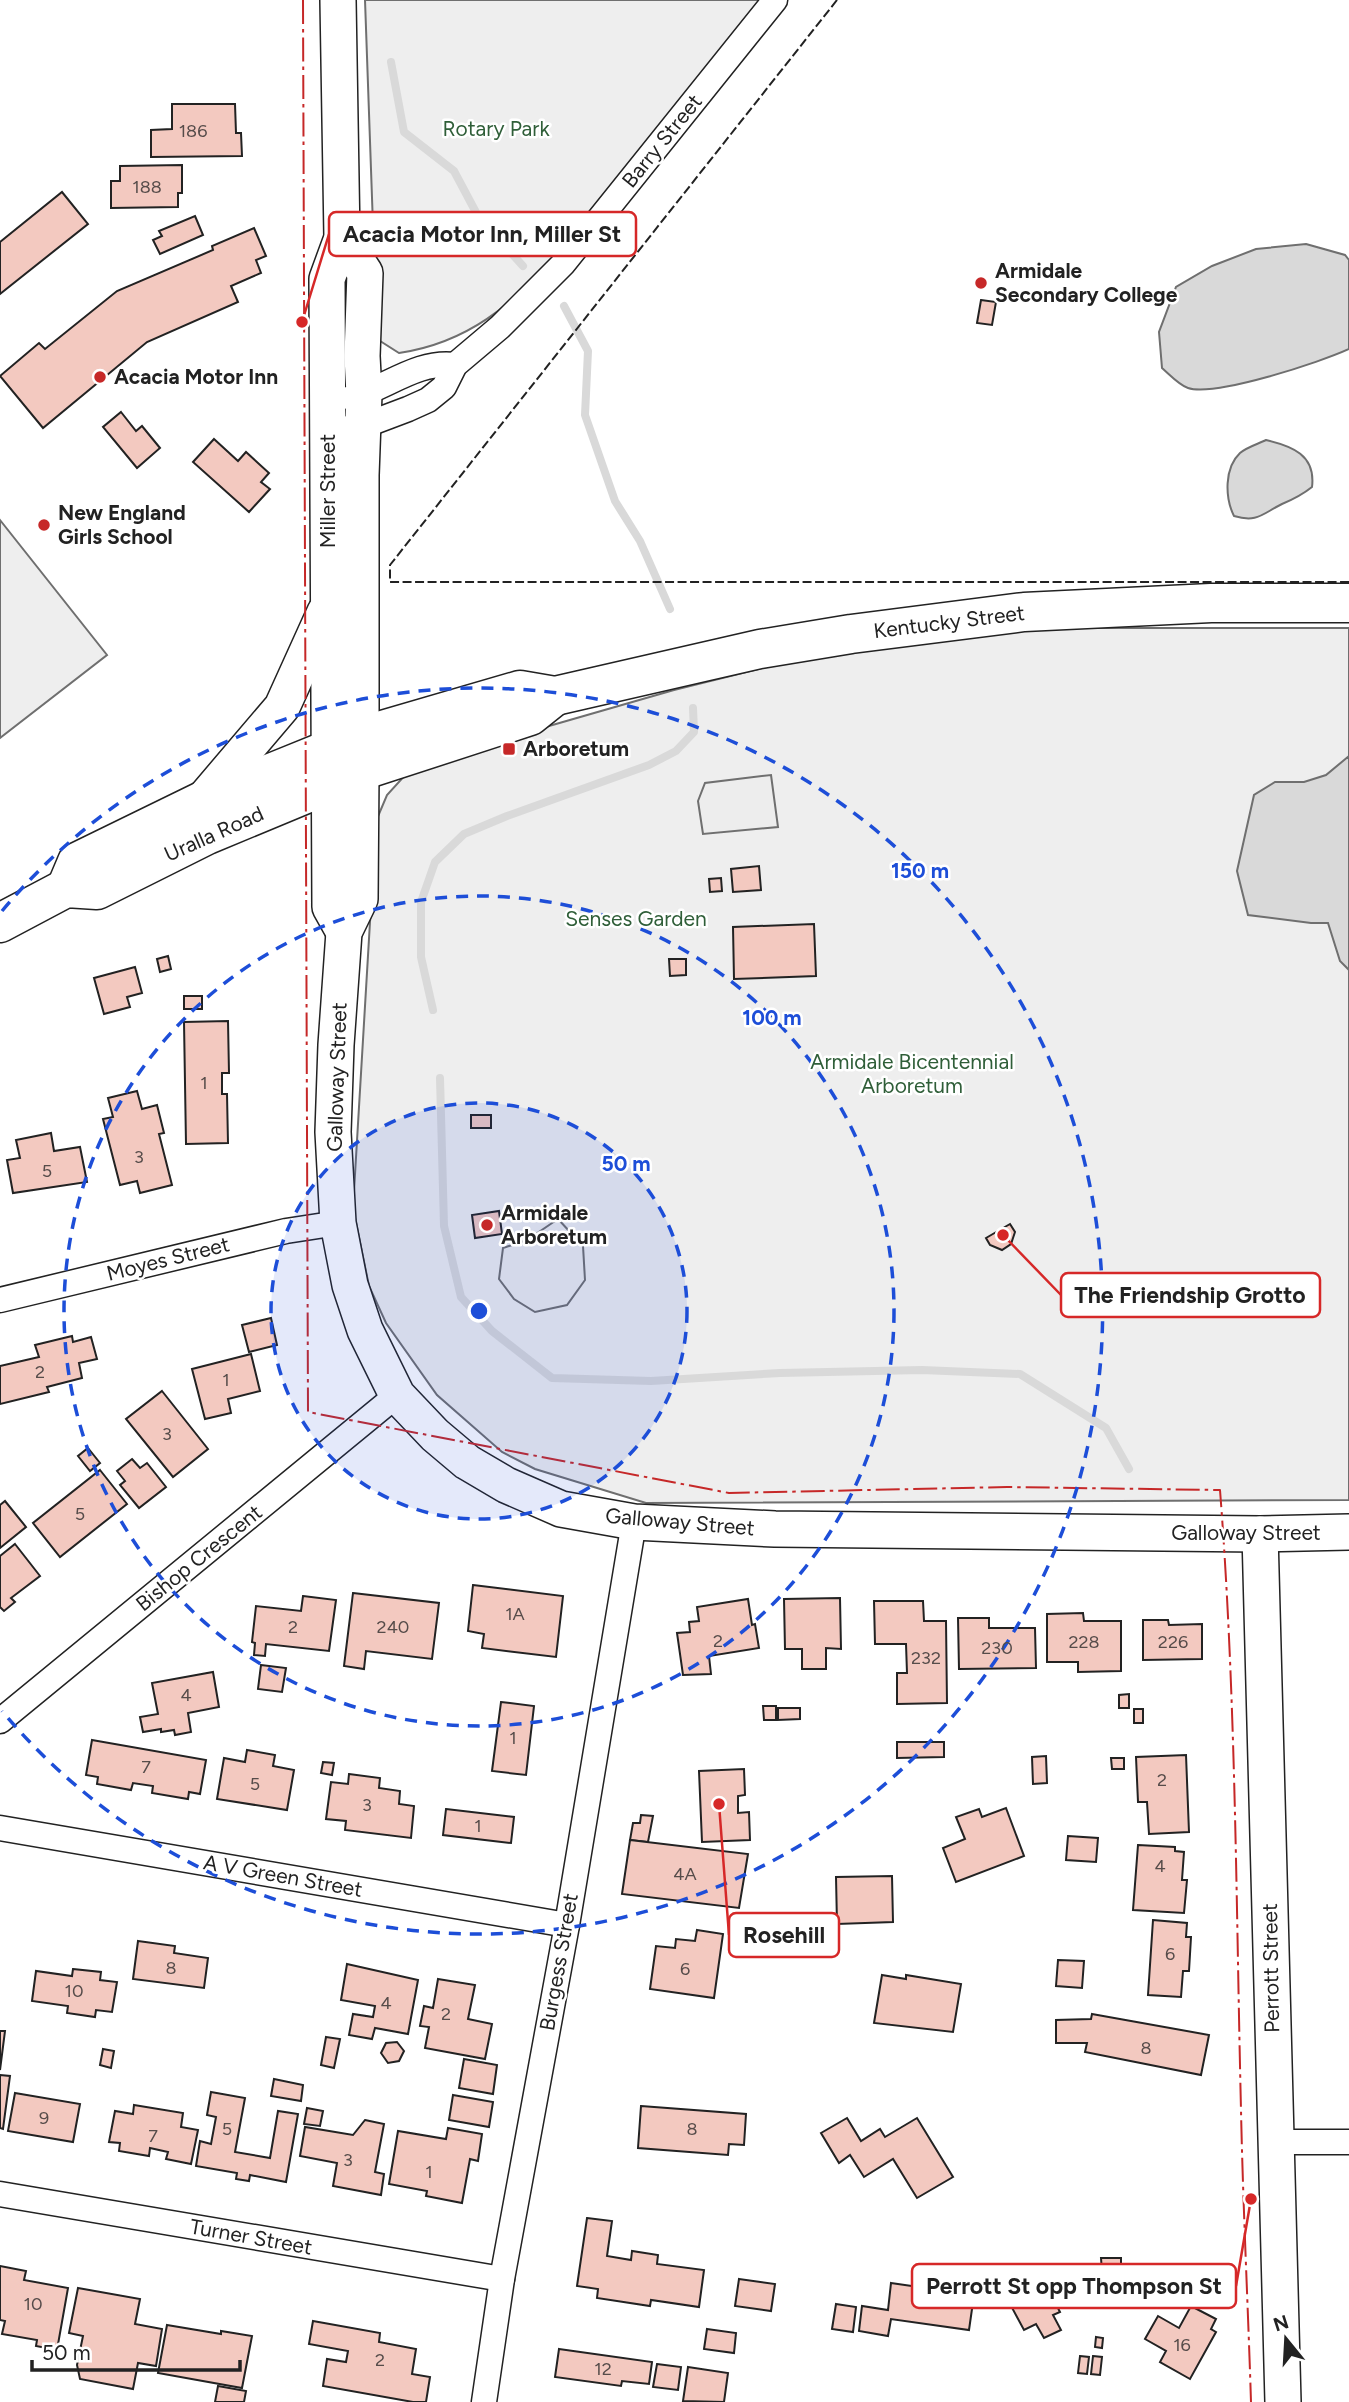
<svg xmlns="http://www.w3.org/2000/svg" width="1349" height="2402" viewBox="0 0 1349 2402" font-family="Figtree,sans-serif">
	<rect width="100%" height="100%" fill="#fff"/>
	<g fill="#eee" stroke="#6f6f6f" stroke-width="2">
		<path d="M365,0H760L557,254C513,305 467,343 399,353L377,339Z"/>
		<polygon points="0,520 107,655 0,738"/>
		<polygon points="1047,628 1349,628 1349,1500 646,1503 535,1469 502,1452 437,1395 386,1323 369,1286 353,1208 376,821 387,795 407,773 464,752 549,726 674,690 775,665 870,646"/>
	</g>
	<g fill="#ededed" stroke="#6f6f6f" stroke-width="2">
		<polygon points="771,775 778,827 703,834 698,801 705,783"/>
		<polygon points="558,1219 583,1246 585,1280 567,1305 535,1312 514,1299 499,1279 503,1248 527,1240"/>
	</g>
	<g fill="#d9d9d9" stroke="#6f6f6f" stroke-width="2">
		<path d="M1306,244L1345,255L1349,260V349C1321,362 1215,397 1188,388C1179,385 1169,374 1162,368L1159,332L1176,287L1212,266L1256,249Z"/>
		<path d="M1266,440C1292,446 1316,455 1312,487C1302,495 1294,499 1282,504C1262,514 1257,523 1234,516C1225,498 1224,468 1240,453C1247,447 1258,444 1266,440Z"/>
		<polygon points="1349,756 1349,970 1340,961 1328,923 1311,923 1248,915 1237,871 1254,795 1275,782 1304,782 1326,775"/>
	</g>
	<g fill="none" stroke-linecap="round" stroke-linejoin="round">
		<g stroke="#d9d9d9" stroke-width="8">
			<polyline points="391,62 404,132 454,171 479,218 523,266"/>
			<polyline points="564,306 588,351 585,415 615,501 640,541 670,609"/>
			<polyline points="433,1010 421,957 421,902 435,862 464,834 507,816 649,765 676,751 694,732 693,708"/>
			<polyline points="440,1078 444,1226 461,1297 492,1331 552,1378 651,1381 780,1373 922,1370 1020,1374 1106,1428 1129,1469"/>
		</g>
	</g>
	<g fill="#f3c9c0" stroke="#222" stroke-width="2">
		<polygon points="172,104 235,104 236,133 241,133 242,156 151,157 151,130 172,129"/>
		<polygon points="182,165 182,193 178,193 178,207 111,208 111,181 120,181 120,166"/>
		<polygon points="62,192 88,224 0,294 0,242"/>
		<polygon points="195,216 203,235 160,254 153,240 162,236 159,231"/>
		<polygon points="254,228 266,256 256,260 261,273 231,286 238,302 147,342 43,428 0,376 39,343 45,349 117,291 213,250 212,246"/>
		<polygon points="981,300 996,302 992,325 977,323"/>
		<polygon points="121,412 136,431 142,426 160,448 137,468 103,427"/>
		<polygon points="214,439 238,461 246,452 269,473 261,482 270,489 249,512 193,462"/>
		<polygon points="759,866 761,890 733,892 731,869"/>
		<polygon points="721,878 722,891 710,892 709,879"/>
		<polygon points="814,924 816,976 734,979 733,927"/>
		<polygon points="168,956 171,969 160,972 157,959"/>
		<polygon points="669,959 686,959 686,975 670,976"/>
		<polygon points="135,967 142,993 127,997 130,1007 104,1014 94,978"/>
		<rect x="184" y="996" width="18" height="13"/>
		<polygon points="228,1021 229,1073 222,1073 222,1094 227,1094 228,1143 186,1144 184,1022"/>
		<polygon points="137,1091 142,1109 157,1105 164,1133 159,1134 172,1185 140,1193 137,1181 120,1185 103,1119 113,1117 108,1098"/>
		<rect x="471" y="1115" width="20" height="13"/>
		<polygon points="51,1133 54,1151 80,1147 87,1182 13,1193 7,1160 20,1158 16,1140"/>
		<polygon points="499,1211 502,1234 475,1238 472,1215"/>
		<polygon points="1010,1224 1015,1232 1011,1244 1002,1250 990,1245 986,1238"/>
		<polygon points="271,1318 277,1345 249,1352 242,1325"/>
		<polygon points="72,1336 73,1342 91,1337 97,1359 79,1363 82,1378 47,1387 49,1392 0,1404 0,1366 39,1357 35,1345"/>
		<polygon points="251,1354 260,1391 228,1399 231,1413 205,1419 192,1369"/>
		<polygon points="162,1391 208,1449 173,1477 126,1419"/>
		<polygon points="88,1448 100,1463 90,1471 78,1456"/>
		<polygon points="132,1459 140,1468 147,1463 166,1487 139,1508 120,1485 125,1481 117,1471"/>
		<polygon points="100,1470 127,1504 60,1557 33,1523"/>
		<polygon points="5,1501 26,1527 0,1548 0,1505"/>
		<polygon points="15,1544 40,1576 11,1598 15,1602 4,1611 0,1607 0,1556"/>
		<polygon points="473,1585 563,1596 556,1657 482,1648 484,1634 468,1631"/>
		<polygon points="353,1593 439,1603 432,1659 366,1651 364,1669 344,1666"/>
		<polygon points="303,1596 336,1600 329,1651 266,1644 265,1656 254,1655 255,1643 252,1642 256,1606 301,1611"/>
		<polygon points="840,1598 841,1649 826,1648 826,1669 802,1669 802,1649 785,1649 784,1599"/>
		<polygon points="748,1599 752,1625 755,1624 759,1648 709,1656 711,1674 683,1675 677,1633 690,1632 689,1622 699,1621 697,1607"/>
		<polygon points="874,1601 923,1601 924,1621 946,1621 947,1703 897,1704 897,1673 907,1673 906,1644 875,1644"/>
		<polygon points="1083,1613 1084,1621 1121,1621 1121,1671 1078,1672 1078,1662 1047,1662 1047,1614"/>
		<polygon points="958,1618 989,1618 989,1628 1035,1628 1036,1668 959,1669"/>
		<polygon points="1143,1620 1168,1620 1169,1625 1202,1624 1202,1659 1143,1660"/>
		<polygon points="261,1665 286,1668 282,1692 258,1689"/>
		<polygon points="213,1672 219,1707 188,1713 191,1732 175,1735 174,1730 161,1732 161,1729 143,1732 140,1717 158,1714 152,1683"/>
		<polygon points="1129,1694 1129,1708 1119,1708 1119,1695"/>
		<polygon points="501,1702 534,1706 526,1775 492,1771"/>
		<polygon points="763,1706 776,1706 776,1720 764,1720"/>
		<polygon points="778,1708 800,1708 800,1719 778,1720"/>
		<rect x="1134" y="1709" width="9" height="14"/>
		<polygon points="92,1740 206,1760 200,1794 189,1792 188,1799 152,1793 153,1786 133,1783 131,1790 97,1784 98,1777 86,1775"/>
		<polygon points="897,1742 944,1742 944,1757 897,1758"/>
		<polygon points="247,1750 275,1755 273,1766 294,1770 287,1810 217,1799 224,1758 245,1762"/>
		<polygon points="1186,1755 1189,1832 1149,1834 1147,1802 1138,1802 1136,1757"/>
		<polygon points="1046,1756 1047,1783 1033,1784 1032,1757"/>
		<polygon points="1111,1758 1124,1758 1124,1769 1112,1769"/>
		<polygon points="323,1762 334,1763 332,1775 321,1773"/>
		<polygon points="744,1769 745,1795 738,1796 738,1813 749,1812 750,1840 702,1842 699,1771"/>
		<polygon points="349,1774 380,1778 379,1788 400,1791 399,1804 414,1806 411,1838 345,1830 346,1821 326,1819 331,1782 348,1784"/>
		<polygon points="1006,1808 1024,1856 956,1882 943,1848 965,1839 956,1817 979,1809 982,1817"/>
		<polygon points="446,1809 514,1817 511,1843 443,1835"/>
		<polygon points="641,1815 653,1816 648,1842 630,1840 633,1823 640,1823"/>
		<polygon points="1068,1836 1098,1838 1096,1862 1066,1860"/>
		<polygon points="630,1840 748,1854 739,1908 622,1894"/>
		<polygon points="1138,1845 1175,1847 1175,1851 1184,1852 1182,1880 1187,1880 1184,1913 1133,1910"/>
		<polygon points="892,1876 893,1922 837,1924 836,1877"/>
		<polygon points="1153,1920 1187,1923 1186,1937 1191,1937 1189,1971 1183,1971 1181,1997 1148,1995"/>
		<polygon points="697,1930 723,1934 714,1998 650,1989 656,1946 675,1948 676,1939 695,1941"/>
		<polygon points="138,1941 175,1946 174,1953 208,1958 204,1988 133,1979"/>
		<polygon points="1058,1960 1084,1961 1082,1988 1056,1986"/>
		<polygon points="347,1964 418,1980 408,2034 375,2028 372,2039 349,2035 353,2014 373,2017 375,2006 341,2000"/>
		<polygon points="73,1969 101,1972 100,1980 117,1982 112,2012 96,2010 95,2017 67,2013 68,2006 32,2001 36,1971 72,1976"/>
		<polygon points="882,1975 906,1979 906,1975 961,1984 953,2032 874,2023"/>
		<polygon points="438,1979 475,1985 468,2019 492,2024 485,2059 425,2048 429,2027 420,2026 424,2006 433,2008"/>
		<polygon points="1092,2014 1209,2035 1201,2075 1085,2052 1087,2043 1056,2043 1056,2020 1091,2019"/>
		<polygon points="0,2031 5,2031 0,2070"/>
		<polygon points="326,2037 340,2039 334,2068 321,2065"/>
		<polygon points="397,2042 404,2051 399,2061 388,2063 381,2053 386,2043"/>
		<polygon points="103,2049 114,2051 111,2068 100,2065"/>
		<polygon points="464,2059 497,2065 493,2094 459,2088"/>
		<polygon points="0,2075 10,2076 3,2129 0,2128"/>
		<polygon points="274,2079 303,2085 301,2101 271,2096"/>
		<polygon points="211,2092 245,2098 235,2152 270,2158 278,2111 298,2114 286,2182 250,2175 249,2181 236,2179 237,2173 196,2166 200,2141 211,2144 216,2117 207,2115"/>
		<polygon points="15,2093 80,2104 73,2142 8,2131"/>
		<polygon points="453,2095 493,2102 489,2127 449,2120"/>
		<polygon points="134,2105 183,2113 181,2127 198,2130 191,2164 166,2159 168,2152 150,2148 149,2156 119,2151 120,2143 109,2142 115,2111 133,2114"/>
		<polygon points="641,2106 746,2114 744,2145 729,2144 728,2155 638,2148"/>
		<polygon points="307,2108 323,2111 320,2126 304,2124"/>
		<polygon points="847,2118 861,2141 880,2129 885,2137 917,2118 953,2177 917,2198 893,2159 864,2177 850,2155 839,2163 821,2133"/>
		<polygon points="365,2120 384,2124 375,2172 384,2174 381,2195 333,2186 337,2163 300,2156 305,2127 353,2135"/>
		<polygon points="448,2128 482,2134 478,2161 470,2159 462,2203 426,2196 427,2191 389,2184 398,2131 446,2139"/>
		<polygon points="587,2218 612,2221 607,2256 631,2260 632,2251 658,2255 657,2264 704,2270 699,2307 651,2300 650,2306 597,2298 598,2289 577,2286"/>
		<polygon points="1101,2258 1121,2258 1121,2271 1102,2272"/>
		<polygon points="0,2266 26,2271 24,2280 68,2288 57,2350 36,2346 37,2340 2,2334 5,2321 0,2320"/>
		<polygon points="739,2279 775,2284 771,2311 735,2306"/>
		<polygon points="1044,2281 1060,2312 1053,2315 1061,2330 1044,2338 1036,2324 1024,2330 1002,2289 1014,2282 1020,2294"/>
		<polygon points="891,2283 974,2295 969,2330 891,2319 888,2336 859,2331 862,2306 888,2310"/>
		<polygon points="78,2288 140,2299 135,2324 162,2329 156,2366 138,2363 133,2389 80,2379 77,2365 83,2336 69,2333"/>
		<polygon points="836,2304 856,2307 853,2332 832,2329"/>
		<polygon points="1191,2306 1216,2319 1211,2329 1216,2332 1190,2379 1160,2362 1166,2351 1145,2339 1158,2316 1179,2328"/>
		<polygon points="313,2321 380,2333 379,2342 416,2349 412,2374 430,2377 426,2402 413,2402 323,2386 327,2359 346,2362 348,2351 309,2344"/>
		<polygon points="167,2325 221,2334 221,2331 252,2336 242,2388 158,2373"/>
		<polygon points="707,2329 736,2333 734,2353 704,2349"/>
		<polygon points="1096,2337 1103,2338 1102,2348 1095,2347"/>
		<polygon points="559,2349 652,2362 649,2384 622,2381 621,2386 555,2377"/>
		<polygon points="1080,2356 1089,2357 1087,2374 1078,2373"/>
		<polygon points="1093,2356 1102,2357 1100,2375 1091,2374"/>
		<polygon points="657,2364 681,2367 678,2390 653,2387"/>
		<polygon points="688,2367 728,2373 724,2402 683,2401"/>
		<polygon points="218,2386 246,2391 244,2402 215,2402"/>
	</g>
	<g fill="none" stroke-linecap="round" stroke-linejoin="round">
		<defs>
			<g id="street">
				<path d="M351,398C386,388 418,360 455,365"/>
				<polyline points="349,428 363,426 408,409 428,400 444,387 455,365 500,327 563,264 775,0"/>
				<polyline points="0,1300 286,1231 338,1223"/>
				<polyline points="0,1721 397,1395"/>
				<polyline points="0,1828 567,1925"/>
				<polyline points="1275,2142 1349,2142"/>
				<polyline points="0,2194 502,2279"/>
				<polyline points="484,2402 502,2279 567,1925 634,1522"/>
			</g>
			<g id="secondary">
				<polyline points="338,0 342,238 327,279 330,907 344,932"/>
				<polyline points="342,238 365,273 362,356 364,394 361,475 361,771 360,899 344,932 336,1045 333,1132 338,1223 350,1285 365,1330 397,1395 435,1435 467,1462 506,1485 561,1509 634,1522 775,1529 1260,1534 1349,1532"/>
				<polyline points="202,801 282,707 325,612"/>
				<polyline points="1260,1534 1283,2402"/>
			</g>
			<g id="primary">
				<polyline points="66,888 77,862 202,801 362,736 520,690 555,696 760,649 851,634 1024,612 1211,603 1349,603"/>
				<polyline points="0,923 66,888 97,890 207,835 361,771 530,716 555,696"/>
			</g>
		</defs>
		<use href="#street" stroke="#222" stroke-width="27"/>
		<use href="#secondary" stroke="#222" stroke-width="38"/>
		<use href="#primary" stroke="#222" stroke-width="41"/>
		<use href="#street" stroke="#fff" stroke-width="24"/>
		<use href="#secondary" stroke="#fff" stroke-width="35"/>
		<use href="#primary" stroke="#fff" stroke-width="38"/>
		<polyline stroke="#222" stroke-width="2" stroke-dasharray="9 3.5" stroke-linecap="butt" points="837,0 390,565 390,582 1349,582"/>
		<path stroke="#c62828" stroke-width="2" stroke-dasharray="24 5 3.5 5" stroke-linecap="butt" d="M303,0L308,1412L729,1493L1007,1487L1220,1490C1236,1696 1236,1903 1241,2110C1243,2207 1248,2305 1251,2402"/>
	</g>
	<circle cx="479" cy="1311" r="208" fill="#1d4ed8" fill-opacity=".12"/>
	<g fill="none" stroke="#1d4ed8" stroke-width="3.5" stroke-dasharray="12 9">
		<circle cx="479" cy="1311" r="208"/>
		<circle cx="479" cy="1311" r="415"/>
		<path d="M2 911A623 623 0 1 1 2 1711"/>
	</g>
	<g fill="#c62828" stroke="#fff" stroke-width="2.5">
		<circle cx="981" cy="283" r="7"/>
		<circle cx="100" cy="377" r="7"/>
		<circle cx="44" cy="525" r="7"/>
		<rect x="502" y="742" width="14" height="14" rx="3.5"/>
		<circle cx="487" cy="1225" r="7"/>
	</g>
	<g text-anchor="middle" stroke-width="5" stroke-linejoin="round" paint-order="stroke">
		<g font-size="18" fill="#564c4a">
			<text x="193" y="137">186</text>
			<text x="147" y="193">188</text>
			<text x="204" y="1089">1</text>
			<text x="139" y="1163">3</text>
			<text x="47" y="1177">5</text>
			<text x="40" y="1378">2</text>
			<text x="226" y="1386">1</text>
			<text x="167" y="1440">3</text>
			<text x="80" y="1520">5</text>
			<text x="515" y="1620">1A</text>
			<text x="293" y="1633">2</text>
			<text x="393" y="1633">240</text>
			<text x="718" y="1647">2</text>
			<text x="1084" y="1648">228</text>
			<text x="1173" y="1648">226</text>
			<text x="997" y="1654">230</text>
			<text x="926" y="1664">232</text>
			<text x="186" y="1701">4</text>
			<text x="513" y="1744">1</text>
			<text x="146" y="1773">7</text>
			<text x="1162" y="1786">2</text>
			<text x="255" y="1790">5</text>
			<text x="367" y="1811">3</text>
			<text x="478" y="1832">1</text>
			<text x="1160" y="1872">4</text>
			<text x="685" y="1880">4A</text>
			<text x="1170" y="1960">6</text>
			<text x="171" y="1974">8</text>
			<text x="685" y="1975">6</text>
			<text x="74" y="1997">10</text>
			<text x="386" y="2009">4</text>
			<text x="446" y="2020">2</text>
			<text x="1146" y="2054">8</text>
			<text x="44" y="2124">9</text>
			<text x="227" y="2135">5</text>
			<text x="692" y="2135">8</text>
			<text x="153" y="2142">7</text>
			<text x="348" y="2166">3</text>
			<text x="429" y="2178">1</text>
			<text x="33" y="2310">10</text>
			<text x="1182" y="2351">16</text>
			<text x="380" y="2366">2</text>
			<text x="603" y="2375">12</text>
		</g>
		<g font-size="21" fill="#2f5e38" stroke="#fff">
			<text x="496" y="136">Rotary Park</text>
			<text x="636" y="926">Senses Garden</text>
			<text x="912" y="1069">Armidale Bicentennial<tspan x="912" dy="24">Arboretum</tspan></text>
		</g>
		<g font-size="21" fill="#222" stroke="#fff">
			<text transform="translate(662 141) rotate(-51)" y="7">Barry Street</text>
			<text transform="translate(328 491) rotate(-90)" y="7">Miller Street</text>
			<text transform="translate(949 622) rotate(-7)" y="7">Kentucky Street</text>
			<text transform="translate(214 834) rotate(-24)" y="7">Uralla Road</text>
			<text transform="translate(337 1077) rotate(-88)" y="7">Galloway Street</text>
			<text transform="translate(168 1259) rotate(-14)" y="7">Moyes Street</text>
			<text transform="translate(680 1522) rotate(5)" y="7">Galloway Street</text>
			<text x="1246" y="1540">Galloway Street</text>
			<text transform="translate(199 1558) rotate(-39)" y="7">Bishop Crescent</text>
			<text transform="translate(283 1876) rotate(10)" y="7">A V Green Street</text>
			<text transform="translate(559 1962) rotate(-80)" y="7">Burgess Street</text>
			<text transform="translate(1271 1968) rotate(-91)" y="7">Perrott Street</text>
			<text transform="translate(251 2237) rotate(10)" y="7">Turner Street</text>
		</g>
		<g font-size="21" font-weight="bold" fill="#222" stroke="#fff" text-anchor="start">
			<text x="995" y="278">Armidale<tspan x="995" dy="24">Secondary College</tspan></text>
			<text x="114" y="384">Acacia Motor Inn</text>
			<text x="58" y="520">New England<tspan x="58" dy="24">Girls School</tspan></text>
			<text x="523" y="756">Arboretum</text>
			<text x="501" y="1220">Armidale<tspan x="501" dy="24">Arboretum</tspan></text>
		</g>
	</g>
	<circle cx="479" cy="1311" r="10" fill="#1d4ed8" stroke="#fff" stroke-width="3.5"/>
	<g font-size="21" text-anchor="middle" font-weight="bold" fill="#1d4ed8" stroke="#fff" stroke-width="5" stroke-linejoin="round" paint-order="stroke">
		<text x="920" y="878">150 m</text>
		<text x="772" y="1025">100 m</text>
		<text x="626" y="1171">50 m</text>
	</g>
	<path fill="none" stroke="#d62828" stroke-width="2.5" d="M302 322L329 234M1003 1235L1061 1295M719 1804L729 1935M1251 2199L1236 2286"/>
	<g fill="#d62828" stroke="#fff" stroke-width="2.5">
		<circle cx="302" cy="322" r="7"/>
		<circle cx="1003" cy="1235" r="7"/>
		<circle cx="719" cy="1804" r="7"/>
		<circle cx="1251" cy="2199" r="7"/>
	</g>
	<g fill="#fff" stroke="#d62828" stroke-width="2.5">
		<rect x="329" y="212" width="307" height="44" rx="7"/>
		<rect x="1061" y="1273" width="259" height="44" rx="7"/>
		<rect x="729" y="1913" width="110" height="44" rx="7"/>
		<rect x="912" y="2264" width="324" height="44" rx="7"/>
	</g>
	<g font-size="23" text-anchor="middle" font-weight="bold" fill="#222">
		<text x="482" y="242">Acacia Motor Inn, Miller St</text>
		<text x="1190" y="1303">The Friendship Grotto</text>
		<text x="784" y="1943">Rosehill</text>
		<text x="1074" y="2294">Perrott St opp Thompson St</text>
	</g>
	<g transform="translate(1286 2339) rotate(342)" stroke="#ffffff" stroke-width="5" paint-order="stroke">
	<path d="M0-5L12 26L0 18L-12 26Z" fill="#222222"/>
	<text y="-10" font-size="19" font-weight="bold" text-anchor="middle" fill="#222222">N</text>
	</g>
	<path d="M32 2360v10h208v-10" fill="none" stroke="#222222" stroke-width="3.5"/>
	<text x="42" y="2360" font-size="21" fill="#222222" stroke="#ffffff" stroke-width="5" paint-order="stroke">50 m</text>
</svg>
